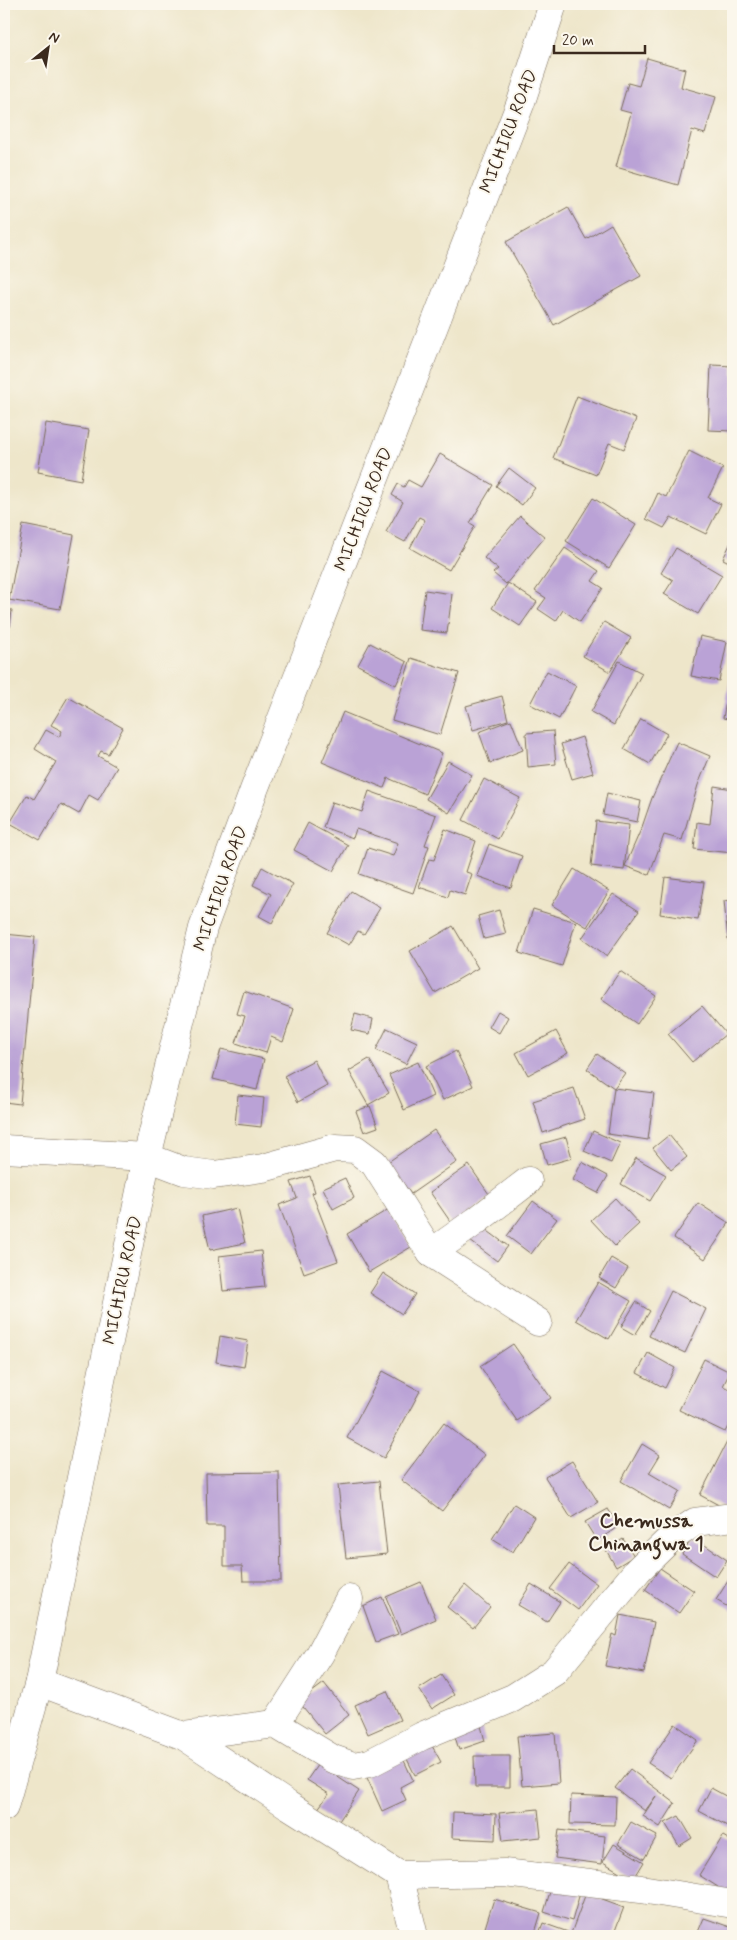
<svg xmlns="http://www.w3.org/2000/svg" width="737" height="1940" viewBox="0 0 737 1940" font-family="Mynerve,sans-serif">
	<rect width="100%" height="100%" fill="#fbf7ec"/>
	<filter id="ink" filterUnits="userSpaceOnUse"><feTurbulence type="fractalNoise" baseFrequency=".02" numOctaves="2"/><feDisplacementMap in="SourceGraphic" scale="10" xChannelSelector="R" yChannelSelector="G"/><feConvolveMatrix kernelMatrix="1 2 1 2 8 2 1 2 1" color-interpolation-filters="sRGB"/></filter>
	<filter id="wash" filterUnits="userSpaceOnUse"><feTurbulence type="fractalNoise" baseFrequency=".0096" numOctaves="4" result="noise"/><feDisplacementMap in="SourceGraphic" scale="20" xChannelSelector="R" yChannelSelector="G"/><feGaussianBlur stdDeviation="1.12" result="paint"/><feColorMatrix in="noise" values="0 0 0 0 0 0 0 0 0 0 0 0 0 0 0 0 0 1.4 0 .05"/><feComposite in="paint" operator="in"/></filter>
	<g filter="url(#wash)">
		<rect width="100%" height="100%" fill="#eee6ca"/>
		<g id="blocks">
			<g fill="#baa2d6">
				<polygon points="647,58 685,69 681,87 716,97 705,134 692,130 678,185 616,167 631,113 620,110 628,83 639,86"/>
				<polygon points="568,207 586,239 611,224 641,276 554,325 506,242"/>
				<polygon points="711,365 733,366 733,431 708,430"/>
				<polygon points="577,396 636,419 624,449 609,443 596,475 553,458"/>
				<polygon points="46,423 89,430 81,480 38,472"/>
				<polygon points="689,451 723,468 708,498 721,504 706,534 671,517 664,528 646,519 658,493 666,497"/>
				<polygon points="440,454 493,485 470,523 475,526 449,570 410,548 425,520 419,517 405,542 386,532 403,502 392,495 398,484 404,487 408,480 421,487"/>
				<polygon points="509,468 535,488 522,505 496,486"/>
				<polygon points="593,498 636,525 609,568 566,541"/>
				<polygon points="520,516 545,537 506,584 493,573 498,569 484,558"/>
				<polygon points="23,525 74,535 60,609 9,600"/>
				<polygon points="733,538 733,564 723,559"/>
				<polygon points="565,548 599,571 592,581 603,588 580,622 563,610 556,621 538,609 546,598 535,591"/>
				<polygon points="676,548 722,575 698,614 664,594 673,580 661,573"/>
				<polygon points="508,583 537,602 520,626 492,608"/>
				<polygon points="425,590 452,594 447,633 420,630"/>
				<polygon points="4,609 12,610 10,627 4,626"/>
				<polygon points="604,622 631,638 610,672 583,656"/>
				<polygon points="700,636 727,642 719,681 691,676"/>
				<polygon points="370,643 407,662 396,685 358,665"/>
				<polygon points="411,658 459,673 440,735 392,720"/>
				<polygon points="619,661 642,673 614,725 591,712"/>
				<polygon points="732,668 733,668 733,720 723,718"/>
				<polygon points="547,671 576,686 559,719 530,704"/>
				<polygon points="502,696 508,720 473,730 466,706"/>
				<polygon points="68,697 123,728 108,754 101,751 98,756 117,767 98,800 89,795 79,814 61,804 40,840 10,823 27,795 34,799 56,762 35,749 46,730 59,737 62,731 51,725"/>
				<polygon points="343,712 442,753 425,794 388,778 384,788 322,762"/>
				<polygon points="641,719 667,734 650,764 624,749"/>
				<polygon points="511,720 523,750 490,763 479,732"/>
				<polygon points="553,731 556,764 528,767 526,733"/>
				<polygon points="582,737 593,773 572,779 561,744"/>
				<polygon points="677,742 710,756 698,785 682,840 664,835 649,875 625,866 642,827 652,798"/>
				<polygon points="448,761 472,775 449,813 426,799"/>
				<polygon points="484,779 520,798 498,839 463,820"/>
				<polygon points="714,786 733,789 733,853 694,849 697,822 710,824"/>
				<polygon points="369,791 436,815 425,845 429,846 413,893 359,874 368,848 393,856 398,843 356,829 353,838 323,827 332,802 362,812"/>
				<polygon points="607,793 641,801 637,822 603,815"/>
				<polygon points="596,821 629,825 624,870 591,866"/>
				<polygon points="308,823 348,845 333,871 294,850"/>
				<polygon points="445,829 476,841 466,872 472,874 465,895 450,890 448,897 419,887 429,859 434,860"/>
				<polygon points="489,844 522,856 511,888 477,876"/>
				<polygon points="262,867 293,884 272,923 259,916 271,894 253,885"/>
				<polygon points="574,869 609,891 587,927 552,905"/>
				<polygon points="665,877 704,882 698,920 660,914"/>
				<polygon points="351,891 380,908 364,934 358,931 349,945 327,933"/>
				<polygon points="613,894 639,911 607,956 582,938"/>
				<polygon points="733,900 733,939 728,940 724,901"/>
				<polygon points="533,909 576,922 562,966 519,953"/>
				<polygon points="499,910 506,934 484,939 478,916"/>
				<polygon points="453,926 478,968 435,993 410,951"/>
				<polygon points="4,934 35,937 20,1104 4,1102"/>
				<polygon points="620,971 656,996 637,1024 601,999"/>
				<polygon points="244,991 294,1009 283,1042 271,1037 266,1053 236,1043 245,1016 237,1014"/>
				<polygon points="702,1006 726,1034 692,1062 668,1034"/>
				<polygon points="498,1011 508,1017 499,1033 489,1027"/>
				<polygon points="355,1014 373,1019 370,1034 351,1030"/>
				<polygon points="387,1028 417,1042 406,1064 376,1050"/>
				<polygon points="556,1031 568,1053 528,1075 516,1053"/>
				<polygon points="221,1049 264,1059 257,1090 213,1079"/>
				<polygon points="456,1051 473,1086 443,1100 426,1066"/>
				<polygon points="597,1054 625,1073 614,1088 587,1069"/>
				<polygon points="369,1059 389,1093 368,1105 349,1071"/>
				<polygon points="314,1060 327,1086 298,1102 284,1076"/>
				<polygon points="418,1062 433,1096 404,1110 389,1075"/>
				<polygon points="574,1088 585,1119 543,1133 533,1101"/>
				<polygon points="614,1088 654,1093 648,1140 608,1134"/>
				<polygon points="238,1095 264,1098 261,1127 235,1124"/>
				<polygon points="370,1106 378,1127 364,1132 356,1111"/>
				<polygon points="434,1130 457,1162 411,1194 388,1162"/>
				<polygon points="593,1131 620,1143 611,1163 584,1151"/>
				<polygon points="669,1135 687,1157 671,1170 653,1148"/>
				<polygon points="566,1137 572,1158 547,1165 541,1144"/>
				<polygon points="636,1158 666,1175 650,1201 621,1184"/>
				<polygon points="582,1162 608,1176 598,1193 573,1180"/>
				<polygon points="469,1165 491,1197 452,1224 430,1192"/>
				<polygon points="310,1176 315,1192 312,1193 338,1261 304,1273 279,1205 297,1198 291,1182"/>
				<polygon points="345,1178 354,1198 333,1209 323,1188"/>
				<polygon points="615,1198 639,1224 615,1246 591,1220"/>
				<polygon points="533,1201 557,1219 531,1254 507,1236"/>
				<polygon points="698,1203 729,1223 705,1259 674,1238"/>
				<polygon points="237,1208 245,1243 210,1250 202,1216"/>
				<polygon points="389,1209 411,1247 369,1272 347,1234"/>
				<polygon points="481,1226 508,1246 497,1261 470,1241"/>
				<polygon points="261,1251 265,1287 223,1291 219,1256"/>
				<polygon points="611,1258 628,1268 616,1288 599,1278"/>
				<polygon points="383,1273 415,1294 402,1314 370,1293"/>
				<polygon points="598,1282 631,1301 609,1339 576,1320"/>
				<polygon points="671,1291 706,1309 685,1353 649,1336"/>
				<polygon points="636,1302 650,1311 635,1335 621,1327"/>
				<polygon points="220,1336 248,1341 244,1367 216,1362"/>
				<polygon points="513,1344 551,1398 517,1421 480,1366"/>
				<polygon points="648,1353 675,1368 665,1388 637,1373"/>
				<polygon points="704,1359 730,1372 723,1386 733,1391 733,1417 725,1432 679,1410"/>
				<polygon points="383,1371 420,1391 384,1458 347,1438"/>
				<polygon points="444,1423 485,1455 442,1511 401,1480"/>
				<polygon points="727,1442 733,1445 733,1500 728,1510 700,1495"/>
				<polygon points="642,1444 660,1455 649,1473 680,1491 669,1510 621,1481"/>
				<polygon points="572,1461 598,1502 571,1518 545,1477"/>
				<polygon points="279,1472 281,1581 243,1581 242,1566 224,1566 224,1526 207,1526 206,1473"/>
				<polygon points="379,1481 387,1554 346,1558 338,1485"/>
				<polygon points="514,1504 534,1517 513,1552 492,1539"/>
				<polygon points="608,1509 619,1526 597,1541 585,1522"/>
				<polygon points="693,1537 727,1560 716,1577 682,1554"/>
				<polygon points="623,1539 634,1556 616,1567 606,1550"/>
				<polygon points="569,1564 597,1584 578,1610 550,1589"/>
				<polygon points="660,1568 694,1591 679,1613 645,1590"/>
				<polygon points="733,1573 733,1610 716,1600"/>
				<polygon points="421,1582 436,1619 401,1634 386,1597"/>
				<polygon points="531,1584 560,1602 547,1622 518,1605"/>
				<polygon points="465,1585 490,1607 473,1628 447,1607"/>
				<polygon points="382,1597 398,1634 376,1642 363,1606"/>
				<polygon points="620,1615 654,1622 644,1673 605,1666 612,1634 616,1636"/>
				<polygon points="441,1675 454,1695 432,1709 419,1689"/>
				<polygon points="324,1683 349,1715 325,1734 299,1702"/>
				<polygon points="387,1691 400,1720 368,1734 355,1705"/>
				<polygon points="480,1722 485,1741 459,1750 453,1730"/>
				<polygon points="675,1724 698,1740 671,1778 648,1763"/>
				<polygon points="555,1733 559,1783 522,1786 517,1736"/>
				<polygon points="431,1744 441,1762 415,1775 406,1757"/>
				<polygon points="401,1754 413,1780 400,1787 406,1800 382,1811 364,1771"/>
				<polygon points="474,1756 510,1756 510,1787 475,1787"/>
				<polygon points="318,1764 359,1791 337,1824 317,1810 329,1794 307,1780"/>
				<polygon points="630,1769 675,1803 660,1827 643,1816 656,1796 645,1811 615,1788"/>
				<polygon points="711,1788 733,1800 733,1818 729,1827 699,1811"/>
				<polygon points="571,1795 616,1797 615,1825 570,1824"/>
				<polygon points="538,1809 541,1837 503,1841 499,1813"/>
				<polygon points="453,1812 496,1814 495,1840 452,1838"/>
				<polygon points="679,1816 692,1838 679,1846 665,1823"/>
				<polygon points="631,1822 657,1836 644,1859 618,1844"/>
				<polygon points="559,1830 605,1836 602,1864 555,1858"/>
				<polygon points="723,1836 733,1842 733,1887 729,1894 699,1875"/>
				<polygon points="614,1844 644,1862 633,1880 603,1862"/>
				<polygon points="552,1885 580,1893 572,1921 544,1912"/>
				<polygon points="586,1893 624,1907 613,1936 570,1936"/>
				<polygon points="494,1899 541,1913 534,1936 501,1936 484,1931"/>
				<polygon points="704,1918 733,1928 733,1936 710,1936 698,1932"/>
				<polygon points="543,1923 568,1932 566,1936 538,1936"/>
			</g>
		</g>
	</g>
	<g filter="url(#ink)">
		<use href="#blocks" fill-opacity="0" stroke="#7a6c5a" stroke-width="1"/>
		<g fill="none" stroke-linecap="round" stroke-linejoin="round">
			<defs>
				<g id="minor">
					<polyline points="4,1149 147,1157 184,1171 214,1175 263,1168 335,1148 355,1149 374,1163 431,1253 538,1322"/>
					<polyline points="431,1253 476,1221 528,1181"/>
					<polyline points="39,1682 184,1736 275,1724 333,1759 353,1766 370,1763 422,1736 513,1698 554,1672 638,1570 670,1539 695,1522 733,1517"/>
					<polyline points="275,1724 320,1654 349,1599"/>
					<polyline points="184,1736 288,1805 399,1875 504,1873 641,1889 733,1904"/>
					<polyline points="399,1875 414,1936"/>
				</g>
				<polyline id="tertiary" points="4,1807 39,1682 147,1157 203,928 254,790 521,102 553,4"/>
			</defs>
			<use href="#minor" stroke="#7a6c5a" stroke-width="29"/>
			<use href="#tertiary" stroke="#7a6c5a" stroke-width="29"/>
			<use href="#minor" stroke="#fff" stroke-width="28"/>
			<use href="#tertiary" stroke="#fff" stroke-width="28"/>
		</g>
	</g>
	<g text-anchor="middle" stroke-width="4" stroke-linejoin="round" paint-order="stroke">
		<g font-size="18" fill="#3b2a1e" stroke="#fbf7ec">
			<text transform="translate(508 131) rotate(-69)" y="6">MICHIRU ROAD</text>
			<text transform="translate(363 509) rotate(-69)" y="6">MICHIRU ROAD</text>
			<text transform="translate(220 888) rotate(-71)" y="6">MICHIRU ROAD</text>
			<text transform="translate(122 1280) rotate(-78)" y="6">MICHIRU ROAD</text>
		</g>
		<g font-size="20" font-weight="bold" fill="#3b2a1e" stroke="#fbf7ec">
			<text x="646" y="1527">Chemussa<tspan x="646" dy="23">Chinangwa 1</tspan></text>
		</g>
	</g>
	<rect width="737" height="1940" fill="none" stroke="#fbf7ec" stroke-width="20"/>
	<g transform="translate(48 48) rotate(30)" stroke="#fbf7ec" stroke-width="4" paint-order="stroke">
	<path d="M0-4L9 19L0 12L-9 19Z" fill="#3b2a1e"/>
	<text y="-8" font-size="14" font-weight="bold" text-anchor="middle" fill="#3b2a1e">N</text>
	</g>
	<path d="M554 45v8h91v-8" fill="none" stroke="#3b2a1e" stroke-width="2.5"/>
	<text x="562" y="45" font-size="15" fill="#3b2a1e" stroke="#fbf7ec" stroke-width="4" paint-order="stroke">20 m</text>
</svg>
